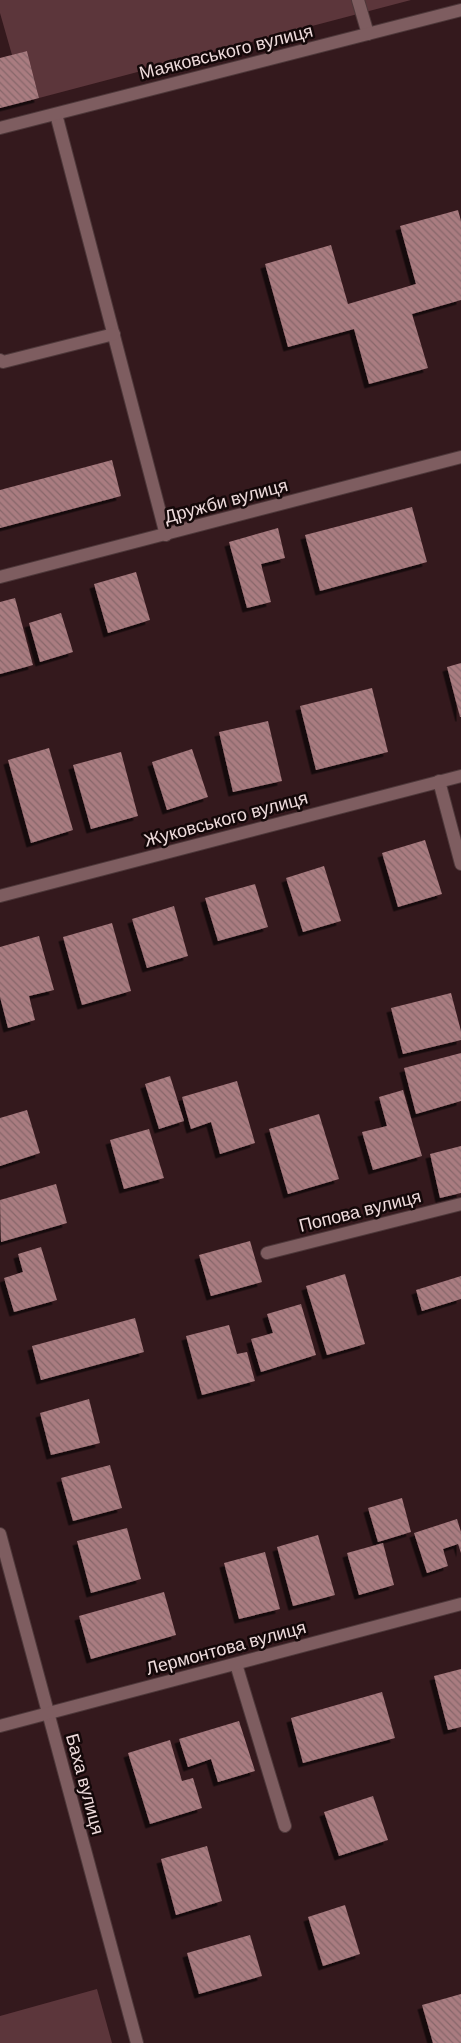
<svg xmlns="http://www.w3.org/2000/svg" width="461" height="2043" viewBox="0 0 461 2043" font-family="'DM Sans',sans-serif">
	<defs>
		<pattern id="building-back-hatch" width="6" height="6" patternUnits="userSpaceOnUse" patternTransform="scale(1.25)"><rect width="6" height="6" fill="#a97b80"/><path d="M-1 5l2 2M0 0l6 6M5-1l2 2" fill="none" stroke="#87676a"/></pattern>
		<filter id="shadow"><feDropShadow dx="-4.5" dy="4.5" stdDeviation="0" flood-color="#0009"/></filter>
	</defs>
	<rect width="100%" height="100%" fill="#34191d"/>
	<g fill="#5c363b">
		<polygon points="0,0 411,0 39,98 27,51 12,55 0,13"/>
		<polygon points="97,1989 112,2043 0,2043 0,2016"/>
	</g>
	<g fill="url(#building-back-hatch)" filter="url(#shadow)">
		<polygon points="27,51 39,98 0,108 0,58"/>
		<polygon points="458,210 461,221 461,300 412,314 428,368 369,384 354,329 288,347 265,264 331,245 348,304 416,284 400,226"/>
		<polygon points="112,460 121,496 0,528 0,490"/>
		<polygon points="412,507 427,562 320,591 305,535"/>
		<polygon points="278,528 285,558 261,564 271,602 247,608 229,542"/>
		<polygon points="136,572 150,620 108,633 94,584"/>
		<polygon points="15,598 33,665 0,674 0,602"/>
		<polygon points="61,613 73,652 40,662 29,623"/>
		<polygon points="461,663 461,717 460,717 447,667"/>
		<polygon points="372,688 388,752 316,770 300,706"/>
		<polygon points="268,721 282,781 233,792 219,732"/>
		<polygon points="49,748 73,830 31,843 8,760"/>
		<polygon points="192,749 208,797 167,810 152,762"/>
		<polygon points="121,752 138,816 91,829 73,765"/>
		<polygon points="425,840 442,894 398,907 382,853"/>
		<polygon points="324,866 341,921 303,932 286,878"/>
		<polygon points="255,884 268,927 218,941 205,898"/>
		<polygon points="174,906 188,956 147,968 132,919"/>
		<polygon points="112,923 131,991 82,1005 63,937"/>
		<polygon points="39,936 54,990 29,996 35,1020 8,1028 0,997 0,947"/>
		<polygon points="451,993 461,1031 461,1040 403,1054 391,1008"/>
		<polygon points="461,1053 461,1101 416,1114 404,1068"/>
		<polygon points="170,1076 184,1121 159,1129 145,1084"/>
		<polygon points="237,1081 255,1143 220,1154 211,1122 191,1129 182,1097"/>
		<polygon points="403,1090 422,1156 373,1170 362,1132 387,1126 379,1097"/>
		<polygon points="27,1110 40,1153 0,1166 0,1118"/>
		<polygon points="319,1114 339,1179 288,1194 269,1129"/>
		<polygon points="149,1129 164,1178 124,1189 110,1140"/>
		<polygon points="461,1146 461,1193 440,1198 430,1154"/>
		<polygon points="56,1184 67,1223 1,1242 0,1200"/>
		<polygon points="250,1241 262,1282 211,1296 199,1255"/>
		<polygon points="41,1247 57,1300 14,1312 4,1278 23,1272 18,1254"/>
		<polygon points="345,1274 365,1344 327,1355 306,1286"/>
		<polygon points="461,1276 461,1299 422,1311 416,1290"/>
		<polygon points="301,1304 316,1355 261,1372 251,1339 273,1333 267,1314"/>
		<polygon points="135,1318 144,1352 41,1380 32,1346"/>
		<polygon points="229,1325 237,1354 247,1352 255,1381 202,1395 186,1336"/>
		<polygon points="89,1399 100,1443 51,1455 40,1413"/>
		<polygon points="110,1465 122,1508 73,1521 61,1478"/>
		<polygon points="402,1498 411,1532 378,1542 368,1508"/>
		<polygon points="457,1519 461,1532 461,1553 458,1544 443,1549 448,1566 427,1573 414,1533"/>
		<polygon points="127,1528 141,1579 91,1593 77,1541"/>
		<polygon points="318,1535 335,1595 293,1606 277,1547"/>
		<polygon points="383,1543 394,1585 359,1595 347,1553"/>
		<polygon points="265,1552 280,1609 239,1619 224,1563"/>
		<polygon points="164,1592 176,1635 91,1659 79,1616"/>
		<polygon points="461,1669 461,1727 448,1730 434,1676"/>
		<polygon points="382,1692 395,1738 303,1763 291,1718"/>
		<polygon points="239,1721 255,1771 218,1782 211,1759 188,1767 179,1739"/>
		<polygon points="170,1740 182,1781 193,1778 202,1808 150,1824 128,1753"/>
		<polygon points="373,1796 388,1840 339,1856 324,1812"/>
		<polygon points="207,1846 222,1901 176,1915 161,1859"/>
		<polygon points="345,1905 360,1954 323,1966 308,1917"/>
		<polygon points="250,1935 262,1976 199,1994 187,1953"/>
		<polygon points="461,1994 461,2043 433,2043 422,2005"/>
	</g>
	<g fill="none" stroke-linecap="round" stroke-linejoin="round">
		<defs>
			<g id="service">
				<polyline points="56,114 166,535"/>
				<polyline points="0,360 3,362 114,334"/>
				<polyline points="236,1664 285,1826"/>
			</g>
			<polyline id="pedestrian" points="358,0 368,34"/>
			<g id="minor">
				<polyline points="0,128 461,10"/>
				<polyline points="0,577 461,457"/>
				<polyline points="439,781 461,864"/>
				<polyline points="0,896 461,776"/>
				<polyline points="267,1253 461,1204"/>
				<polyline points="0,1534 137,2043"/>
				<polyline points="0,1726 461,1604"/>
			</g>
		</defs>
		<use href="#service" stroke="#4e383a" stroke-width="14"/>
		<use href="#pedestrian" stroke="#4e383a" stroke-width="14"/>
		<use href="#minor" stroke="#4e383a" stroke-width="14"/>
		<use href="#service" stroke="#7e5d60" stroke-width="12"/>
		<use href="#pedestrian" stroke="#7e5d60" stroke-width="12"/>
		<use href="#minor" stroke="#7e5d60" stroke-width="12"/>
	</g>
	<g text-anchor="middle" stroke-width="5" stroke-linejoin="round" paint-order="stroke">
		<g font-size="18" fill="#eedbdc" stroke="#140809">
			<text transform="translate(226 52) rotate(-14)" y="6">Маяковського вулиця</text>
			<text transform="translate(226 501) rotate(-15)" y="6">Дружби вулиця</text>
			<text transform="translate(226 819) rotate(-15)" y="6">Жуковського вулиця</text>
			<text transform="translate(360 1211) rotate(-14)" y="6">Попова вулиця</text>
			<text transform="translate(226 1648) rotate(-15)" y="6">Лермонтова вулиця</text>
			<text transform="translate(85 1784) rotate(75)" y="6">Баха вулиця</text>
		</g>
	</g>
</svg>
